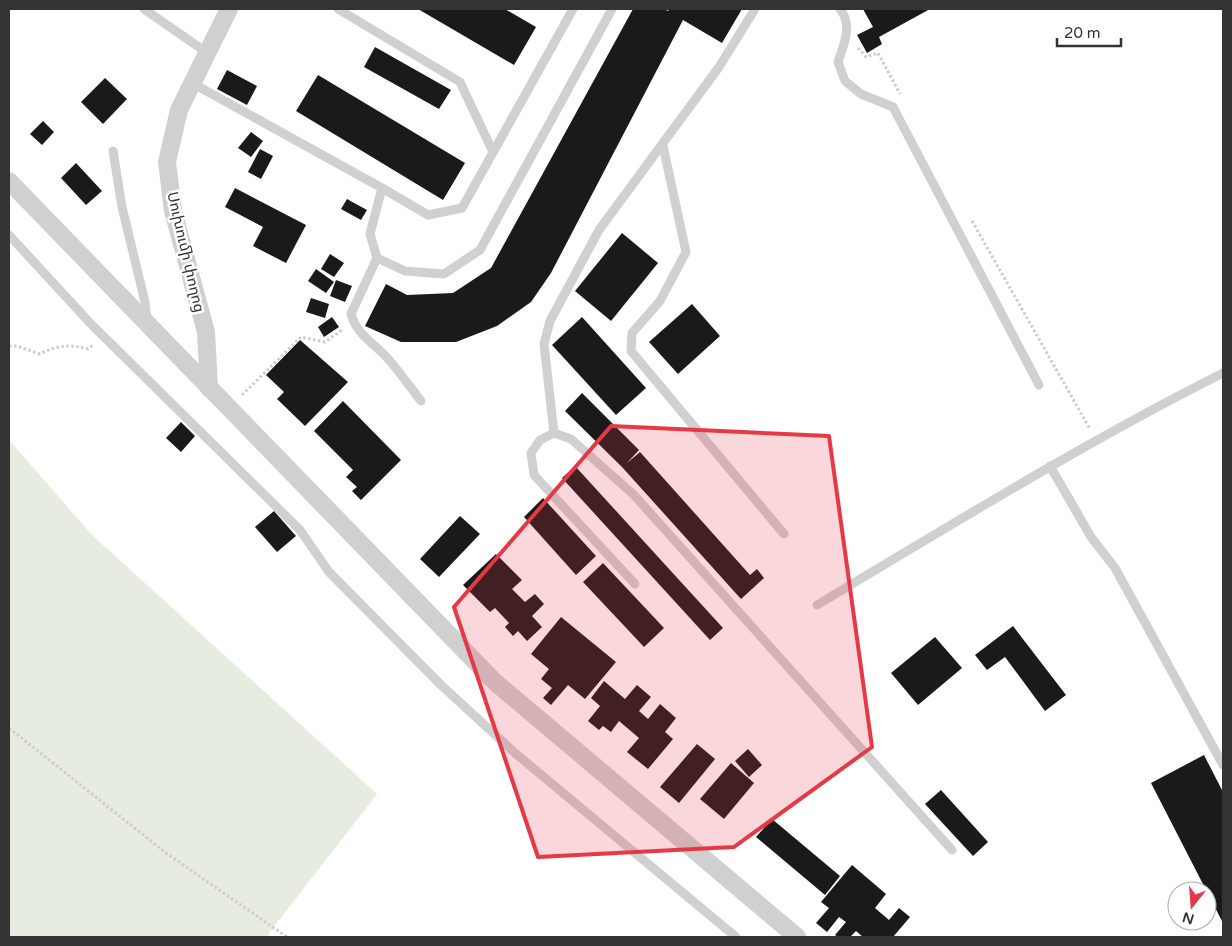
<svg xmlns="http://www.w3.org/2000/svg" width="1232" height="946" viewBox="0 0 1232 946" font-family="'Varela Round','Noto Sans Armenian',sans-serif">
	<rect width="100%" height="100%" fill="#fff"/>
	<polygon fill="#e6ecdf" points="9,440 92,535 377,794 269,933 269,937 9,937"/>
	<g fill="#1a1a1a">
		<polygon points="418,9 505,9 536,27 514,65"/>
		<polygon points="633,9 664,9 668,11 669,9 742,9 722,43 683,20 551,273 531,302 497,326 456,342 401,342 365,326 386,284 407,295 453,293 491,268"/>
		<polygon points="863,9 930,9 879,37 882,44 867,53 857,35 873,27"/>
		<polygon points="375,47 451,90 439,109 364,67"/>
		<polygon points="227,70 257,86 247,105 217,89"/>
		<polygon points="318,75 465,163 443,200 296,111"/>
		<polygon points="105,78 127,99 103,124 81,102"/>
		<polygon points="43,121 54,132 42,145 30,134"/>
		<polygon points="251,132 263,141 251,157 238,148"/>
		<polygon points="260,149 273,156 261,179 248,172"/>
		<polygon points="76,163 102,191 86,205 61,178"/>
		<polygon points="235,188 306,225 286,263 253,246 263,227 225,207"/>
		<polygon points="347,199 367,210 361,220 341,209"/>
		<polygon points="622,233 658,263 611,321 575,291"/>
		<polygon points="330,254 344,263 334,277 321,269"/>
		<polygon points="316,269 334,282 326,293 308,281"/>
		<polygon points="336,280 352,286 345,302 330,296"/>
		<polygon points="311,298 329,304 325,318 306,312"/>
		<polygon points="692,304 720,336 678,374 649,342"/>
		<polygon points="332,317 339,327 324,337 318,327"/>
		<polygon points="582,317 646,388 616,415 552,345"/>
		<polygon points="300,340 348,382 305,426 277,399 284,392 266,375"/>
		<polygon points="582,393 639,450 627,463 640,452 750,575 757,569 764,578 741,599 622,467 565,411"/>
		<polygon points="343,401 401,460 361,500 352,491 357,487 346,477 353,470 314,431"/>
		<polygon points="181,422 195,436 181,452 166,438"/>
		<polygon points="575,466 723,628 710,640 562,478"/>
		<polygon points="543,498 596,556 576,575 524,517"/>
		<polygon points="274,511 296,536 277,552 255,527"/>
		<polygon points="460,516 480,534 439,577 420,559"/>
		<polygon points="496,554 522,580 512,589 525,602 535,594 544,604 532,616 542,627 527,641 518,631 513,636 505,627 509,623 495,608 490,612 463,585"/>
		<polygon points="603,563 664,628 644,647 583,582"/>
		<polygon points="561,617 616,662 585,699 568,685 551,705 543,698 552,688 541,679 549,669 531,654"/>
		<polygon points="1013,626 1066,695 1045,711 1005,657 987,670 975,655"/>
		<polygon points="935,637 962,668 918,705 891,673"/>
		<polygon points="604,681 625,699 637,685 651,697 639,711 648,719 660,704 676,718 665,732 673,739 648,769 627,752 639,738 619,721 611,732 603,726 599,730 588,721 600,706 591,698"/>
		<polygon points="697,744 715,759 679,803 660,787"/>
		<polygon points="748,749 762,765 749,777 735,761"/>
		<polygon points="1204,755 1223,792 1223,923 1151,783"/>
		<polygon points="731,763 754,783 724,819 700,799"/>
		<polygon points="941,790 988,842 973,856 925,804"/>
		<polygon points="772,819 840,876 825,895 756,837"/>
		<polygon points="852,865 886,894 875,908 889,920 899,908 910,917 893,937 863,937 856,931 850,937 838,937 835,935 846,922 839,917 827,932 816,923 829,908 821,902"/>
	</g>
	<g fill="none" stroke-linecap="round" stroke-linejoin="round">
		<g stroke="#cdcdcd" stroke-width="3" stroke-dasharray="2.5 2.5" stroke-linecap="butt">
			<polyline points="858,48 866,57 878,53 900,94"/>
			<polyline points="972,221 1090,429"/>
			<path d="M9,346H17L40,354C57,345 70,344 88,349L93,345"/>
			<polyline points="242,395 301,337 325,342 342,330"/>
			<polyline points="9,728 166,853 287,937"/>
		</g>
		<g stroke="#d0d0d0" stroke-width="9">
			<polyline points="144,9 206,52"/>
			<polyline points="338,9 460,82 493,152"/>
			<path d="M840,9C853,25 844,44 838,62L845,81L861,94L893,107L1039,385"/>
			<polyline points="192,83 382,188 370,234 377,258 405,271 444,274 480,250 612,9"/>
			<polyline points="663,146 686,252 660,301 632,333 631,351 784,534"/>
			<polyline points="113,151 122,207 145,302 147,321"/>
			<polyline points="382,188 428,215 462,208 573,9"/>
			<polyline points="9,235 91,324 300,530 329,572 441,685 515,753 736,937"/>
			<path d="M377,258L351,314C357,336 376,344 390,361C401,374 411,388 421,401"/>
			<polyline points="554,433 571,439 634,495 952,850"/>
			<polyline points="1050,466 1091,537 1115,568 1223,765"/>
			<polyline points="635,584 534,475 531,453 540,440 554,433 544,344 550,321 599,230 719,67 755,9"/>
			<path d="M817,605C951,525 1084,443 1223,373"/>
		</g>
		<g stroke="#d0d0d0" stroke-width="18">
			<polyline points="9,181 495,682 797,937"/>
			<polyline points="209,388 206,332 173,211 167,162 179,110 229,9"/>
		</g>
	</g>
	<path fill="#e63946" fill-opacity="0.2" stroke="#e63946" stroke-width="4" stroke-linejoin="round" d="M611,426L829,436L872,747L734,847L538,857L454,607Z"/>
	<g text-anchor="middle" stroke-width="5" stroke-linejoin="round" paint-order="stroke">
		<g font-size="15" fill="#333" stroke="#fff">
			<text transform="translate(186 252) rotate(77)" y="5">Սուխումի փողոց</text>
		</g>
	</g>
	<rect width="1232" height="946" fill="none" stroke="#333333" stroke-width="20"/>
	<g transform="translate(1192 906) rotate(197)"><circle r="24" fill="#ffffff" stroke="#adadad"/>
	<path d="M0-4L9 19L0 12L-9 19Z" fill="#e63946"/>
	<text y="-8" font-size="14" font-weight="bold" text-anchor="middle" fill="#333333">N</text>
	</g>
	<path d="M1057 38v8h64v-8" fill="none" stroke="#333333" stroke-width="2.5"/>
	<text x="1064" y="38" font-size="15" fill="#333333" stroke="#ffffff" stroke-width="4" paint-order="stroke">20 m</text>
</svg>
